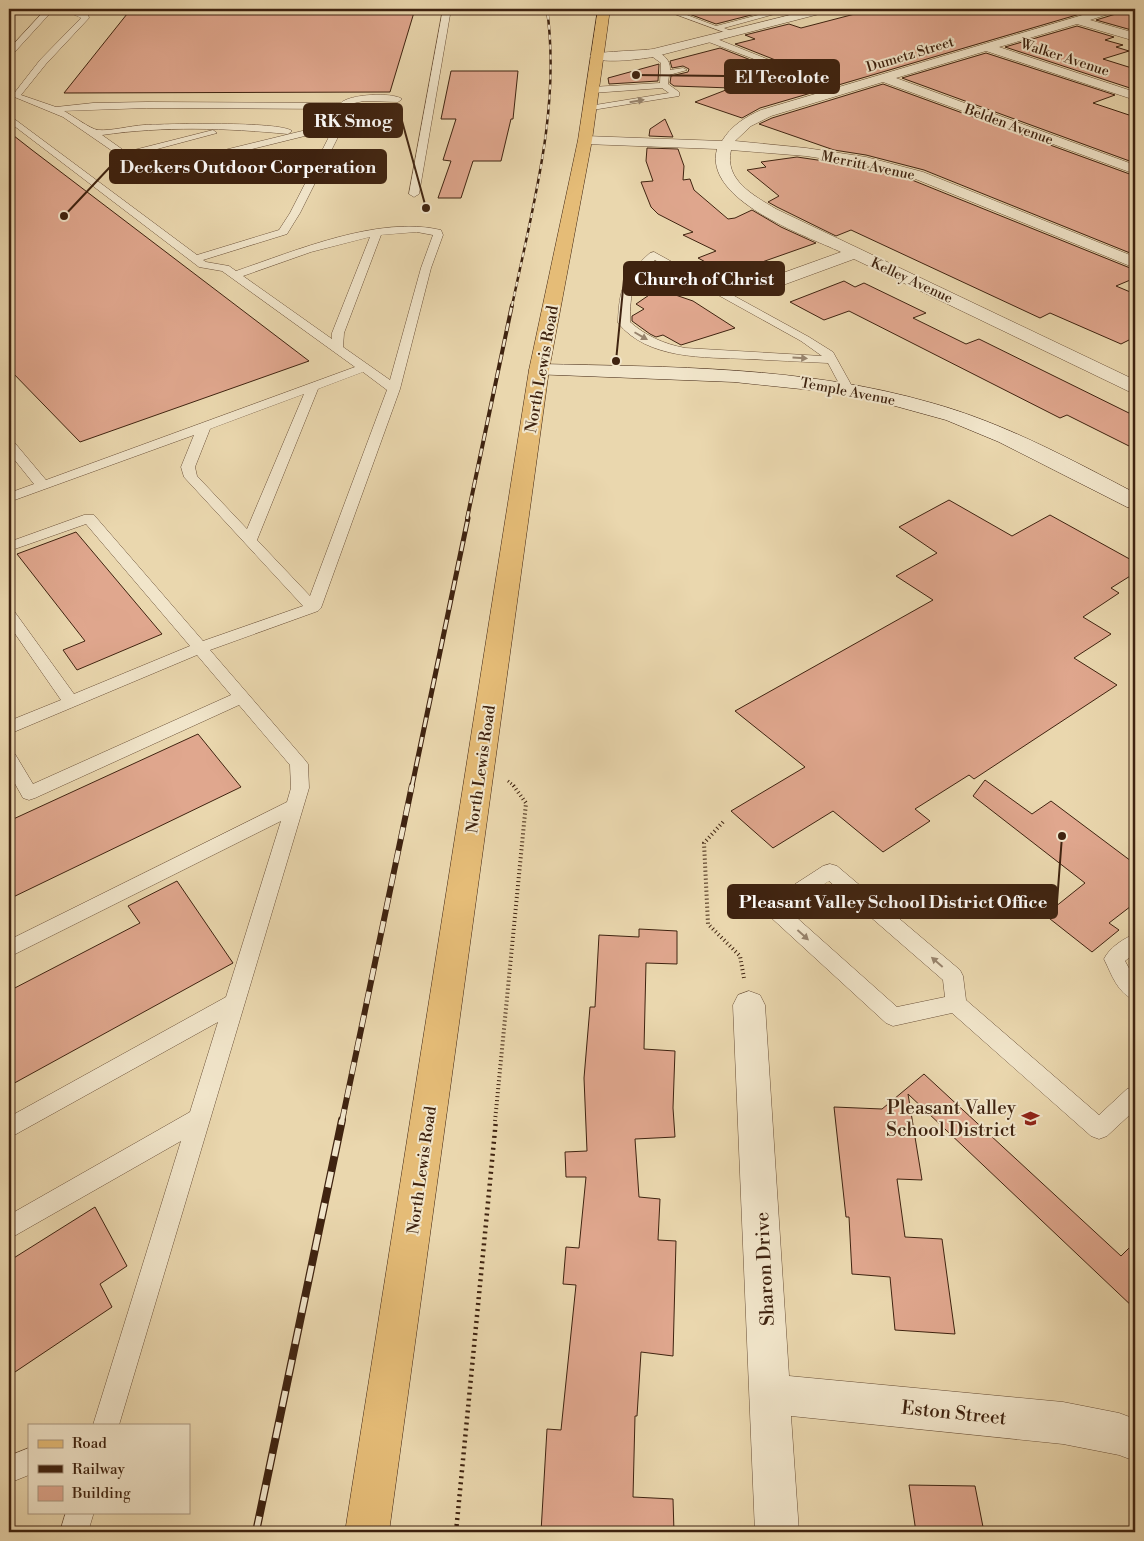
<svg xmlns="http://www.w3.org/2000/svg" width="1144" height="1541" viewBox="0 0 1144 1541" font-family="'Libre Bodoni',serif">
	<rect width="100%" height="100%" fill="#ead7ae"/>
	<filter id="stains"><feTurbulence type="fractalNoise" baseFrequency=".004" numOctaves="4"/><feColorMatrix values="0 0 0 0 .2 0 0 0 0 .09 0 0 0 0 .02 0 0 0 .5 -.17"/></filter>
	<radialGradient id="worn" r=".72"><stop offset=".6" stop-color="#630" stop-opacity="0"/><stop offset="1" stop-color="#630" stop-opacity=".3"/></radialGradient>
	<g fill="#e0a78e" stroke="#3f2310">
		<polygon points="131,9 415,9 390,92 64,93"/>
		<polygon points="681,9 747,9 759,13 716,24 681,11"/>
		<polygon points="874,9 1097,9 760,108 742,118 695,102 731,88 674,86 670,83 671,76 688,72 689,69 683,66 672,68 670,61 720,48 774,69 783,67 783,63 735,44 755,39 745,35 789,24 801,28"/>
		<polygon points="1122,9 1135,9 1135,31 1096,20 1119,13"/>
		<polygon points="1077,26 1114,37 1105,40 1123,45 1116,47 1129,51 1103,59 1135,69 1135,88 1133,89 1005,47"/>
		<polygon points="986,53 1115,95 1093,103 1135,117 1135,163 902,78"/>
		<polygon points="659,64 658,81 609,84 608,78"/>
		<polygon points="451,71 518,71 513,119 511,119 501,161 473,161 461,198 438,198 451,161 443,160 456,119 441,119"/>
		<polygon points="883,84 1135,176 1135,255 924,170 866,155 834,150 759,124 772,118"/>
		<polygon points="665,119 673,137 649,136 650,129"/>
		<polygon points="9,132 32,150 309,361 80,442 9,369"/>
		<polygon points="647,148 678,149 684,166 683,180 690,179 694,190 728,219 735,218 752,210 781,227 816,243 728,274 698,258 716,251 683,235 693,232 658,214 651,207 641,182 653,181 646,161"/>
		<polygon points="797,157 865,167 912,180 1135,270 1135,278 1116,286 1135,294 1135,337 1121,344 1050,313 1040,318 851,230 836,236 777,207 768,202 779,196 747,170 766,167 761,162"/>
		<polygon points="844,281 855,287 864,283 926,313 913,318 966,344 979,339 1135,416 1135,449 1067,415 1060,418 849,311 824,320 790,302"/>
		<polygon points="658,289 693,301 735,328 681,345 663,335 656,337 650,334 632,321 632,316 644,309 636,304"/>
		<polygon points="949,500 1012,536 1050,515 1135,562 1135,573 1111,588 1119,593 1083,617 1111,634 1074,658 1117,685 974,779 969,775 915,809 930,821 883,852 833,811 773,848 731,811 805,767 735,711 933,600 896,576 937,553 899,527"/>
		<polygon points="76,532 162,634 77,670 63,650 85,641 17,554"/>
		<polygon points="198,734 241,787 9,899 9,821"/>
		<polygon points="985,780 1032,814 1051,801 1135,864 1135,903 1109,923 1119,930 1092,952 1045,915 1085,883 973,796"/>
		<polygon points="177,881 233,963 9,1086 9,991 140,923 128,906"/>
		<polygon points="639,929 677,931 677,964 646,963 644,1049 675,1051 673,1108 675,1137 635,1139 639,1197 660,1199 658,1240 676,1241 673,1356 641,1352 637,1416 635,1416 633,1497 673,1499 674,1532 541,1532 547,1429 561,1430 576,1285 563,1284 566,1247 579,1248 586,1177 566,1177 565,1152 587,1151 584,1078 590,1007 595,1007 599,935 639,937"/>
		<polygon points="924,1074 1121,1256 1135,1242 1135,1309 908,1094 922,1180 897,1179 905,1237 942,1239 955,1334 895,1330 890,1277 852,1274 849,1217 846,1217 834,1107 882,1109"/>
		<polygon points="95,1207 127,1266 100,1284 112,1307 9,1376 9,1261"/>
		<polygon points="909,1485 975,1486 984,1532 916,1532"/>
	</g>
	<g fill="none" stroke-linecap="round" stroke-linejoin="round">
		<defs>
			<g id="lane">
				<polygon points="46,9 54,9 12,55 9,55 9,49"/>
				<path d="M62,9H71L88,14L89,18L46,64L21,95L56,107L93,103L147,102L341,103C349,94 393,92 402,99L398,102L364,101L349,104L341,131L300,213L287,234L203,260L206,262L229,266L236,271C295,251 379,215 441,230L443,235L431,268L400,389L321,608L318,611L210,650L305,760L308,764L309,788L119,1425H93L181,1141L9,1239V1215L190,1112L218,1022L9,1138V1117L226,997L281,821L9,957V940L287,802L291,788L290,765L239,705L35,798L29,800L23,798L9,773V752L15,754L33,784L231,695L197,655L9,734V721L61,700L9,625V609L14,611L74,694L190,646L86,524L9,551V542L84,515H94L203,641L303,606L184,477L181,467L194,435L9,502V493L34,484L9,453V441L14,442L46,480L355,367L222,271L199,267L9,122V115L197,255L279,230L290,213L333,129L159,172H143L63,117L12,96L40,60L81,18ZM147,108L340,109L335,123L159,166L148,167L131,156L217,133L213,130L126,152L102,135C164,126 226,128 288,134L292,131C280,121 165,124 144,125C129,126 112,131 98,130C90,129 72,115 64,111ZM417,232L433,235L421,268L390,380L343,347L344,333L381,235ZM370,237L332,333V339L243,276L311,252ZM363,372L387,390L310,596L257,540L318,389ZM304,394L247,529L197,476L195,467L210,429Z"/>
				<polygon points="443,9 451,9 419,194 414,197 409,194"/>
				<polygon points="661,9 671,9 716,26 781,9 793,9 724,28 736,33 732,35"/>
				<polygon points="706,37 712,37 782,65 775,67 706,41"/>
				<path d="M650,51C661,51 671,59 670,70L683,68L687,70L669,75L668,84L679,92V96L586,111L585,109L589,106L669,93L662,88L592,93L588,90L592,87L660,83L661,63L650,55Z"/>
				<path d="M654,252L809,337L833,352L853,388L851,391H843L828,363C801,362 774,360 747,359C705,357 648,360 618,323C619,288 624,276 650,253ZM655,260L801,341L822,356L685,348C664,344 646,336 630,322C630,292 632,280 655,260Z"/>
				<path d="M830,864L837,866L960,970L963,976L966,1000L1099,1115L1127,1089L1135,1086V1110L1107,1136L1099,1139L1091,1136L952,1013L893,1026L886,1023L766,913L763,908L766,903L823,866ZM829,881L943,980L945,997L897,1007L787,909Z"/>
				<path d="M1135,934V953L1125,961L1135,979V1000C1117,993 1112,975 1104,959C1109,948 1124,938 1135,934Z"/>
				<polygon points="29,1448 29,1475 9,1483 9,1456"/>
				<polygon points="66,1512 94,1512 88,1532 60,1532"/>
			</g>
			<g id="street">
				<path d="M814,9H833L831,11L653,57C641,59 598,65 590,56C594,51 641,51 653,49Z"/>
				<path d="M1103,9H1120L1118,11L1090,20L1135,33V41L1077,24L999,47L1135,92V100L986,51L896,78L1135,165V174L883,82L771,116L751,126L735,141L806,148L866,157L923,172L1135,257V268L913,178L865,165L806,156L731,150C724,180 753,195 776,209L1135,380V393L1128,391L854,259L764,292L758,293L752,292L749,288L752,284L841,252C804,235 703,200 717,149L585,144L580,143L578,140L580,137L585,136L722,141C731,126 745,117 761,110Z"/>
				<polygon points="749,991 760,995 765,1005 789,1376 1063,1402 1119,1413 1135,1419 1135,1461 1119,1455 1063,1444 791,1416 799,1532 755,1532 733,1005 738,995"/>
			</g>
			<path id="secondary" d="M539,364C671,367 804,366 932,403C1004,423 1070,459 1135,493V508L1127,507L999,442L946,420L877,401L830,392L734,382L532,374L529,370L532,366Z"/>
			<polygon id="primary" points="598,9 610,9 592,140 549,370 389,1532 345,1532 529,370 578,140"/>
		</defs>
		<use href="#lane" stroke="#6a5038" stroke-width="1"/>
		<use href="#street" stroke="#6a5038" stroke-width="1"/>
		<use href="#secondary" stroke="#3f2310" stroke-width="1"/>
		<use href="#primary" stroke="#3f2310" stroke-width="1"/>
		<polyline stroke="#3f2310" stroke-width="3" stroke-dasharray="1 2.5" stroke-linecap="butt" points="508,781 514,786"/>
		<g stroke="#3f2310" stroke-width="4" stroke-dasharray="1 3" stroke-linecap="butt">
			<polyline points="723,822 704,843 708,924 740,956 744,978"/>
			<polyline points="495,1121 526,803 513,785"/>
		</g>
		<polyline stroke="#3f2310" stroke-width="4.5" stroke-dasharray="2 4" stroke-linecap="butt" points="456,1532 496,1120"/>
		<use href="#lane" fill="#f1e5ca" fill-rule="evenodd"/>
		<use href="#street" fill="#f1e5ca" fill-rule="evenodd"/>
		<use href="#secondary" fill="#f1e5ca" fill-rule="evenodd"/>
		<use href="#primary" fill="#e5bc77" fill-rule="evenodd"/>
		<defs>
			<path id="rail-far4" d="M512,306C532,209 561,109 547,9"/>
			<polyline id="rail-far3" points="467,519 512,305"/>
			<polyline id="rail-far2" points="412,786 468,518"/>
			<polyline id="rail-far1" points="342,1121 412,785"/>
			<polyline id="rail" points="256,1532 342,1120"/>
		</defs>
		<use href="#rail-far4" stroke="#3f2310" stroke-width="2.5"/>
		<use href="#rail-far3" stroke="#3f2310" stroke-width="4"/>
		<use href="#rail-far2" stroke="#3f2310" stroke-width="5"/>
		<use href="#rail-far1" stroke="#3f2310" stroke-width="6"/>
		<use href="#rail" stroke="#3f2310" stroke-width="8"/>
		<use href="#rail-far4" stroke="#f1e5ca" stroke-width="2" stroke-dasharray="5" stroke-linecap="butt"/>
		<use href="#rail-far3" stroke="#f1e5ca" stroke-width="2.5" stroke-dasharray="8" stroke-linecap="butt"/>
		<use href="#rail-far2" stroke="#f1e5ca" stroke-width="3" stroke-dasharray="10" stroke-linecap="butt"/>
		<use href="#rail-far1" stroke="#f1e5ca" stroke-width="4.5" stroke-dasharray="12" stroke-linecap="butt"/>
		<use href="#rail" stroke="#f1e5ca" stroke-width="5.5" stroke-dasharray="16" stroke-linecap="butt"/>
	</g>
	<defs><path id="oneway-solid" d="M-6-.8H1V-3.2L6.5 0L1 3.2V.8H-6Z" transform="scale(1.25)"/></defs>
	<g fill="#98846d">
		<use href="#oneway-solid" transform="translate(637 101) rotate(-10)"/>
		<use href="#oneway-solid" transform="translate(641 336) rotate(30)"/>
		<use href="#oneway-solid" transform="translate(800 358) rotate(3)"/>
		<use href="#oneway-solid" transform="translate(803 935) rotate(42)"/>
		<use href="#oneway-solid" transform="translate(937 962) rotate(-139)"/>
	</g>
	<defs>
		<symbol id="school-bare" viewBox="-9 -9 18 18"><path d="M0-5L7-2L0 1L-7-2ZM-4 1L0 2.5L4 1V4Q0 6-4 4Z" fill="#8f2418" stroke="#f1e5ca" stroke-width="2.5" paint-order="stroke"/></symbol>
	</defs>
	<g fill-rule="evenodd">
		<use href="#school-bare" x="1018" y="1106" width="25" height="25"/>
	</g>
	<g text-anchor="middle" stroke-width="4" stroke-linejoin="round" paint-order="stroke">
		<g font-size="14" fill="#3f2310" stroke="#f1e5ca">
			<text transform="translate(910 54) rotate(-17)" y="5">Dumetz Street</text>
			<text transform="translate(1065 57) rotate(18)" y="5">Walker Avenue</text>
			<text transform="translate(1009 124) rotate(20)" y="5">Belden Avenue</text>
			<text transform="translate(868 165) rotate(12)" y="5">Merritt Avenue</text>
			<text transform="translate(912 280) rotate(25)" y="5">Kelley Avenue</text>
			<text transform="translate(848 391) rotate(11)" y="5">Temple Avenue</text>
		</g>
		<g font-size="16" fill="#3f2310" stroke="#f1e5ca">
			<text transform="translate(541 369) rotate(-80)" y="6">North Lewis Road</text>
			<text transform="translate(480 769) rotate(-82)" y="6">North Lewis Road</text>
			<text transform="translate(421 1170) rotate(-82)" y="6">North Lewis Road</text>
		</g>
		<g font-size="19" fill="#3f2310" stroke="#f1e5ca" text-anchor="end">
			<text x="1016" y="1114">Pleasant Valley<tspan x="1016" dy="22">School District</tspan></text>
		</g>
		<g font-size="19" fill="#3f2310" stroke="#f1e5ca">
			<text transform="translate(764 1269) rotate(-93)" y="7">Sharon Drive</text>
			<text transform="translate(954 1412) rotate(6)" y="7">Eston Street</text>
		</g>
	</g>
	<path fill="none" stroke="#3f2310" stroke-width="2" d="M636 75L725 76M426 208L402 121M64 216L110 167M616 361L624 279M1062 836L1057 902"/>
	<g fill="#3f2310" stroke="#f1e5ca" stroke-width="2">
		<circle cx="636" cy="75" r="5"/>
		<circle cx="426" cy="208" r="5"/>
		<circle cx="64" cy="216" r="5"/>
		<circle cx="616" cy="361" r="5"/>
		<circle cx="1062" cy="836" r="5"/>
	</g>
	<g fill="#3f2310" stroke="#3f2310" stroke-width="2">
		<rect x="725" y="60" width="114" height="33" rx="5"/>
		<rect x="304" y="104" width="98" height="33" rx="5"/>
		<rect x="110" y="150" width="276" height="33" rx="5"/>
		<rect x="624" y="262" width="160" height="33" rx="5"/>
		<rect x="728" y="885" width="329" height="33" rx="5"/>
	</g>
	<g font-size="18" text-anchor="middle" font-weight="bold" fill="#fff">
		<text x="782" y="83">El Tecolote</text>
		<text x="353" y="127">RK Smog</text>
		<text x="248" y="173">Deckers Outdoor Corperation</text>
		<text x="704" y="285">Church of Christ</text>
		<text x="893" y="908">Pleasant Valley School District Office</text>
	</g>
	<rect width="1144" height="1541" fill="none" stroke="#ead7ae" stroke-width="30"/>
	<rect x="10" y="10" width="1124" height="1521" fill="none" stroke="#3f2310" stroke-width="2.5"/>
	<rect x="15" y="15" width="1114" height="1511" fill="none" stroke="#3f2310"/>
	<rect x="28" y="1424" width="162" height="90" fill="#f1e5ca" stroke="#aa9780"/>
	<rect x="38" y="1440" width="25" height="8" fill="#e5bc77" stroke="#aa9780"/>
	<text x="72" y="1448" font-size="15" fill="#3f2310">Road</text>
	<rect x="38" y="1465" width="25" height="8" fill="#3f2310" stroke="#aa9780"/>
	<text x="72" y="1474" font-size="15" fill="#3f2310">Railway</text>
	<rect x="38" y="1486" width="25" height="15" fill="#e0a78e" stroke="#aa9780"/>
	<text x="72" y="1498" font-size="15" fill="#3f2310">Building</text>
	<rect width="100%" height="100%" filter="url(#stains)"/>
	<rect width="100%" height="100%" fill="url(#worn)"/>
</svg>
